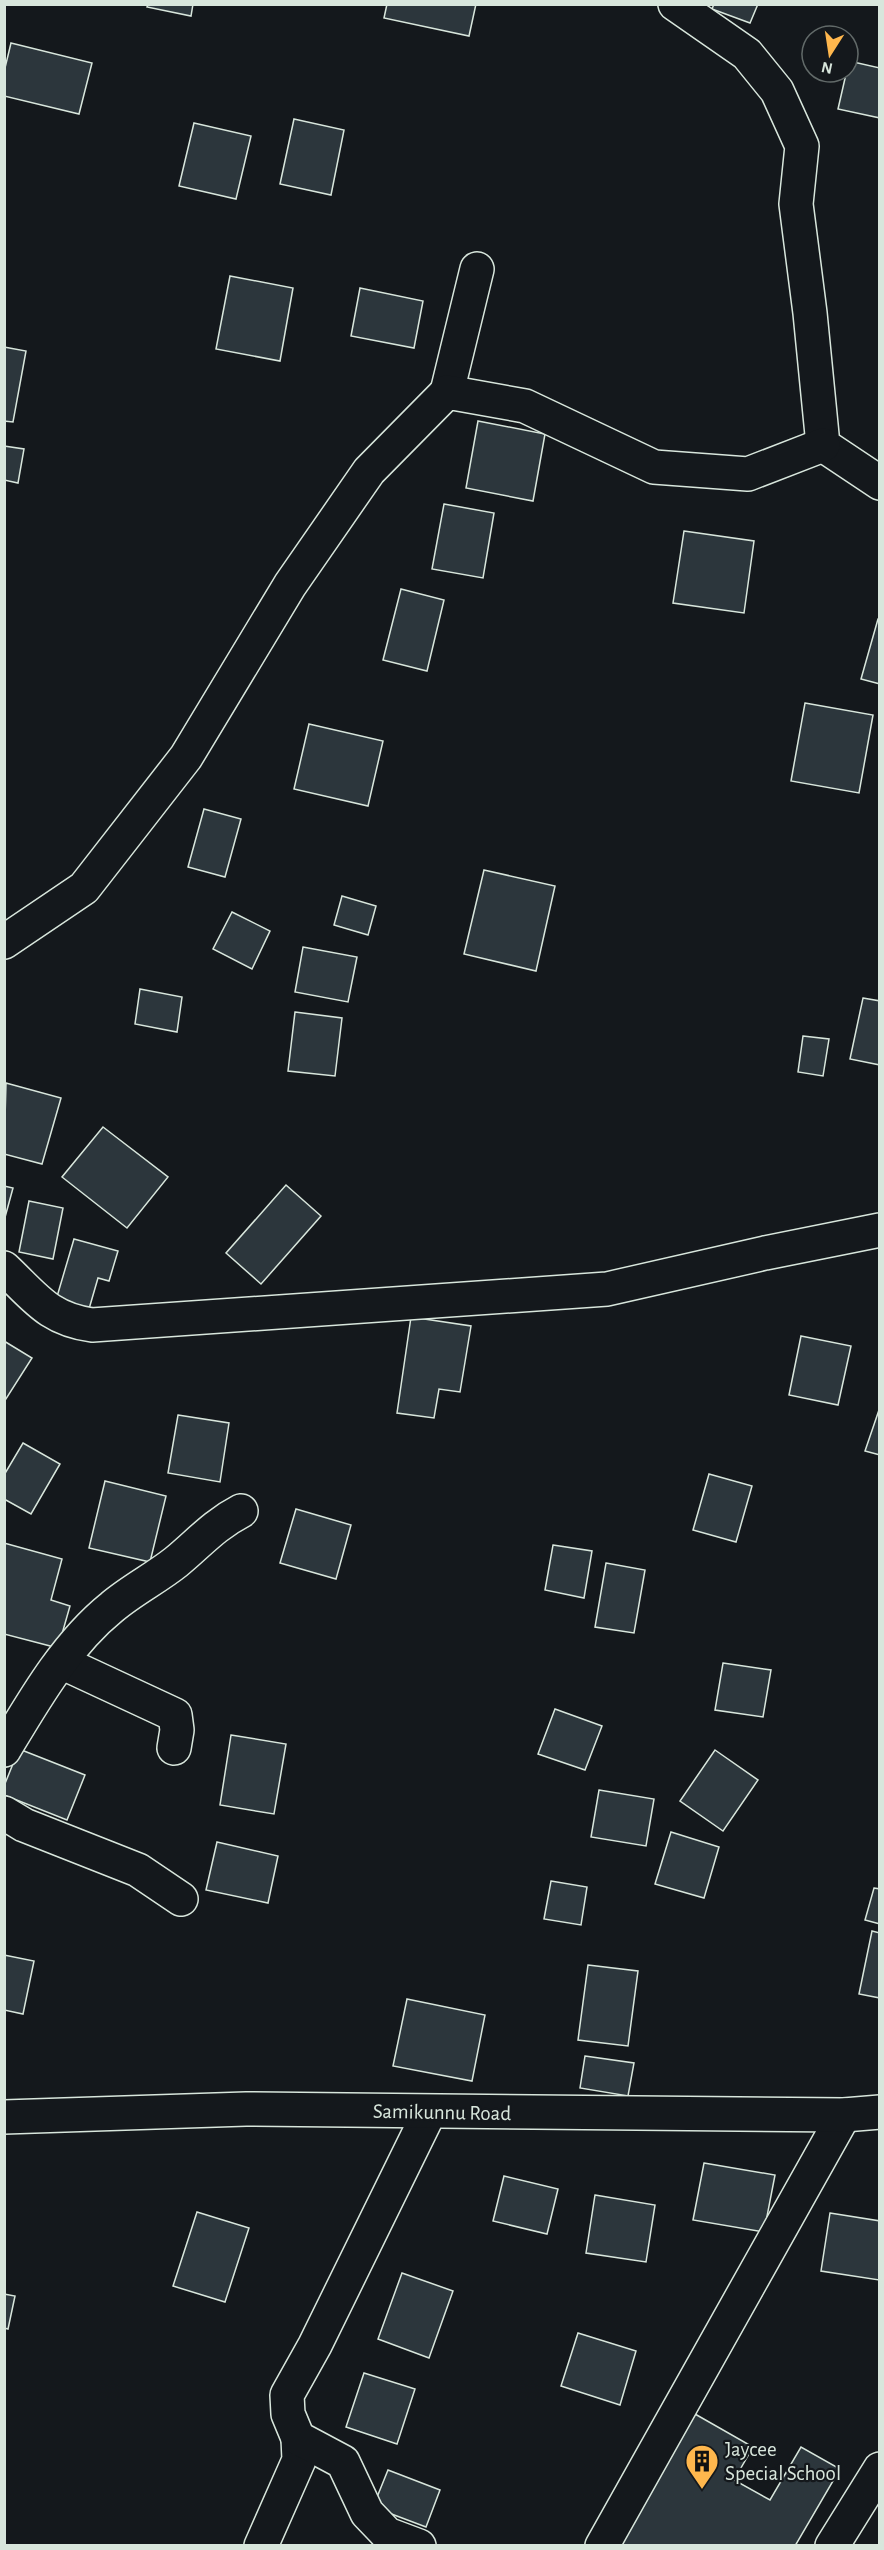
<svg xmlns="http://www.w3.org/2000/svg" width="884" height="2550" viewBox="0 0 884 2550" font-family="'Alegreya Sans',sans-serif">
	<rect width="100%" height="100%" fill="#14181c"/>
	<g fill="#2c363c" stroke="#d8e6dc" stroke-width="1.5">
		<polygon points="148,4 193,4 191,16 147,7"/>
		<polygon points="387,4 476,4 469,36 384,18"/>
		<polygon points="714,4 758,4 750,23 712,9"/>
		<polygon points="11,43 92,63 79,114 4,96 4,72"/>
		<polygon points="849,61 880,68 880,118 838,109"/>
		<polygon points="294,119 344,130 331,195 280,184"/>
		<polygon points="194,123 251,136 236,199 179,186"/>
		<polygon points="230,276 293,288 280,361 216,349"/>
		<polygon points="360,288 423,301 414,348 351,336"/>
		<polygon points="4,347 26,351 13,422 4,421"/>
		<polygon points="478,421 545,434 533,501 466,488"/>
		<polygon points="4,446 24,449 18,483 4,480"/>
		<polygon points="444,504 494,513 483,578 432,569"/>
		<polygon points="684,531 754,541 744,613 673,603"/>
		<polygon points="401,589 444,600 427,671 383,660"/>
		<polygon points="878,619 880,619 880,684 861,679"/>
		<polygon points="805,703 873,715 859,793 791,781"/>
		<polygon points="309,724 383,741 368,806 294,789"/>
		<polygon points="204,809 241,819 225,877 188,867"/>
		<polygon points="484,870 555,886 536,971 464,954"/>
		<polygon points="342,896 376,906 368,935 334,925"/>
		<polygon points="232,912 270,931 252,969 213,949"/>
		<polygon points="303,947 357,957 348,1002 295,992"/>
		<polygon points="140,989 182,997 177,1032 135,1024"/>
		<polygon points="863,998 880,1001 880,1065 850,1059"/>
		<polygon points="295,1012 342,1018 335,1076 288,1071"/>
		<polygon points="803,1036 829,1039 823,1076 798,1072"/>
		<polygon points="6,1083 61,1098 42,1164 4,1154"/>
		<polygon points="103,1127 168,1177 127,1228 62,1177"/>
		<polygon points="286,1185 321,1216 261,1284 226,1253"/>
		<polygon points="4,1186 13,1188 4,1221"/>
		<polygon points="29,1201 63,1208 53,1259 19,1252"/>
		<polygon points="74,1239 118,1251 109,1281 98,1278 89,1309 56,1300"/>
		<polygon points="411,1317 471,1326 460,1392 439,1389 434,1418 397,1413"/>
		<polygon points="801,1336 851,1346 838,1405 789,1395"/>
		<polygon points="4,1341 32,1358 4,1402"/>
		<polygon points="880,1407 880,1455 865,1451"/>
		<polygon points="178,1415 229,1423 220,1482 168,1473"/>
		<polygon points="23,1443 60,1464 31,1514 4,1499 4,1475"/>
		<polygon points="709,1474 752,1486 736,1542 693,1530"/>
		<polygon points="105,1481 166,1496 150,1562 89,1548"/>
		<polygon points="296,1509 351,1525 336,1579 280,1563"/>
		<polygon points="4,1543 62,1559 51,1600 70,1606 58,1648 4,1634"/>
		<polygon points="553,1545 592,1551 584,1598 545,1590"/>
		<polygon points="606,1563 645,1570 634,1633 595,1627"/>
		<polygon points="723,1663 771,1670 763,1717 715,1710"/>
		<polygon points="555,1709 602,1726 585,1770 538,1754"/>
		<polygon points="231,1735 286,1744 274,1814 220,1805"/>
		<polygon points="19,1749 85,1775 67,1820 4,1795 4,1786"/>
		<polygon points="715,1750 758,1780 723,1831 680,1801"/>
		<polygon points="599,1790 654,1799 646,1846 591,1837"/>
		<polygon points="671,1832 719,1847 704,1898 655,1884"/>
		<polygon points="217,1842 278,1856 268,1903 206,1890"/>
		<polygon points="551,1881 587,1887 581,1925 544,1919"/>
		<polygon points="874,1888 880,1889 880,1924 865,1920"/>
		<polygon points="872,1931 880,1933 880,1998 859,1994"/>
		<polygon points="4,1955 34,1961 23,2014 4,2010"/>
		<polygon points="588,1965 638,1971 628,2046 578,2040"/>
		<polygon points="407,1999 485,2015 472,2081 393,2066"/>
		<polygon points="585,2056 634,2063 628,2096 580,2088"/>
		<polygon points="704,2163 775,2175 764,2232 693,2220"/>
		<polygon points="504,2176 558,2189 547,2234 493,2221"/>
		<polygon points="595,2195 655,2205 646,2262 586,2253"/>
		<polygon points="197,2212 249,2228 225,2302 173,2286"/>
		<polygon points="830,2213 880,2221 879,2280 821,2271"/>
		<polygon points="402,2273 453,2291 429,2358 378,2339"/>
		<polygon points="4,2294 15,2296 8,2329 4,2328"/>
		<polygon points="578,2333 636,2351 620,2405 561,2386"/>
		<polygon points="364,2373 415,2389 397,2444 346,2427"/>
		<polygon points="695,2414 753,2447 734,2480 770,2500 801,2447 840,2469 795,2546 619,2546"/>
		<polygon points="388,2470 440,2490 426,2527 373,2507"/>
	</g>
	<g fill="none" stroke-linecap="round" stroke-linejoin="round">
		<defs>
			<g id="street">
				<polyline points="675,4 747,54 777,91 802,146 796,204 810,313 823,445 880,483"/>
				<polyline points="447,392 477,269"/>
				<polyline points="4,942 84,888 186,757 290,585 369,471 447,392 525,406 654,467 748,474 823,445"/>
				<path d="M4,1268C35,1297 48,1319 92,1325L607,1289L765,1253L880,1230"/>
				<polyline points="61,1662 175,1715 177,1730 174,1748"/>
				<path d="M4,1750C34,1700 66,1644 112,1607C132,1590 156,1578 176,1562C199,1543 214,1525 241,1511"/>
				<polyline points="4,1813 24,1825 138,1870 181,1899"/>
				<polyline points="261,2546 299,2460 298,2438"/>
				<polyline points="419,2546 387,2534 367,2513 343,2462 298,2438 288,2414 287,2395 315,2345 429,2113"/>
				<polyline points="602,2546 844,2115"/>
				<polyline points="832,2546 880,2469"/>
			</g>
			<polyline id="secondary" points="4,2117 246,2109 844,2115 880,2112"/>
		</defs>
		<use href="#street" stroke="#d8e6dc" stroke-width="36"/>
		<use href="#secondary" stroke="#d8e6dc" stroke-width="36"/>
		<use href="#street" stroke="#14181c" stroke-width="33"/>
		<use href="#secondary" stroke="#14181c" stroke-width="33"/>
	</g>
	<defs>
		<symbol id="building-pin" viewBox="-11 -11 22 30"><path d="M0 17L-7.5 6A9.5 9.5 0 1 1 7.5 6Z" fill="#ffb74d" stroke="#14181c"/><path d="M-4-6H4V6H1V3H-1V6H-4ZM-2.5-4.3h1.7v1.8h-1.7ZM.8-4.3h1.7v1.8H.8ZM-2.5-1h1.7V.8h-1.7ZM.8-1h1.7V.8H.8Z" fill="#111"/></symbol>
	</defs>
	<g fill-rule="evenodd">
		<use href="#building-pin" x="683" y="2442" width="38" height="52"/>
	</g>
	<g text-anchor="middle" stroke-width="4.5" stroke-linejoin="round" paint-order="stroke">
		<g font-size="21" fill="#d8e6dc" stroke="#14181c">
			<text transform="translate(442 2112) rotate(1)" y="7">Samikunnu Road</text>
		</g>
		<g font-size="21" fill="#d8e6dc" stroke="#14181c" text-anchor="start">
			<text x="725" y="2456">Jaycee<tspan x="725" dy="24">Special School</tspan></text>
		</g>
	</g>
	<rect width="884" height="2550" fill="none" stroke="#d8e6dc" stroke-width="12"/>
	<g transform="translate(830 54) rotate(192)"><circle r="28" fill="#14181c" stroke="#626a69" stroke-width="1.5"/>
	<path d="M0-4.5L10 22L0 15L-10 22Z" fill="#ffb74d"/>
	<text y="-9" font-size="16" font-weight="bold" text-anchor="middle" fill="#d8e6dc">N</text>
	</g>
</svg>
